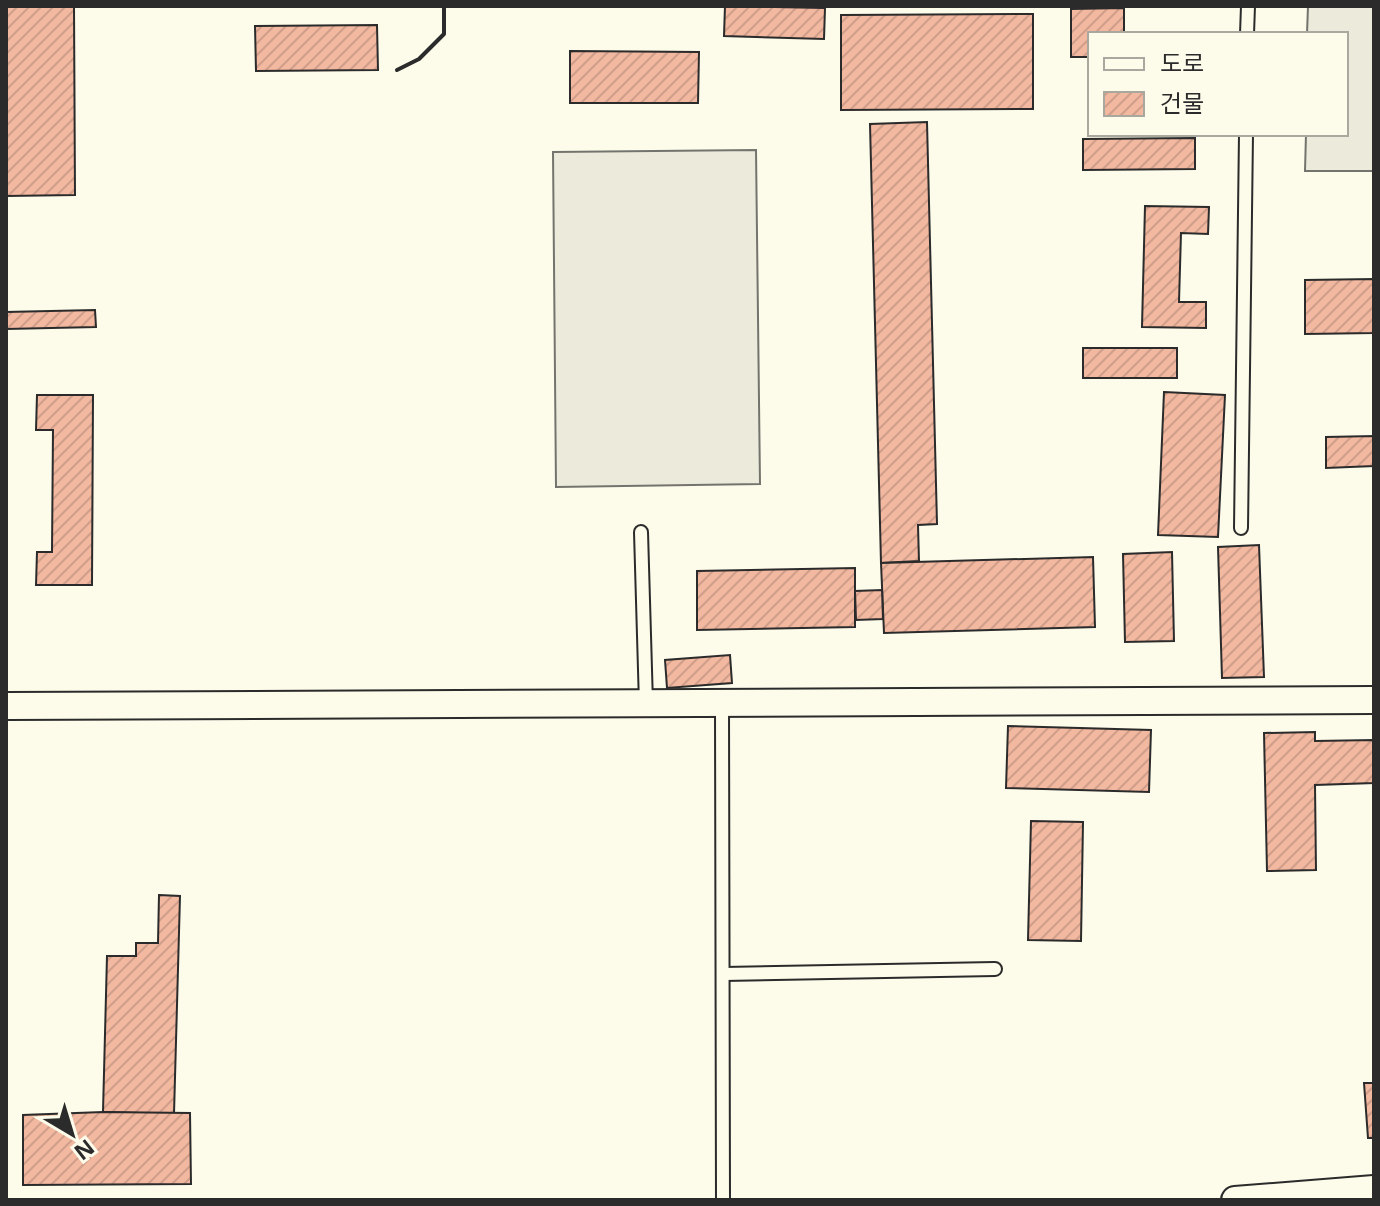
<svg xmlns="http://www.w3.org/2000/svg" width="1380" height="1206" viewBox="0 0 1380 1206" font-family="'Open Sans','Noto Sans KR',sans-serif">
	<defs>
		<pattern id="building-hatch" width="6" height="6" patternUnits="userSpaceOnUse" patternTransform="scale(2)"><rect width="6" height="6" fill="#f2b8a0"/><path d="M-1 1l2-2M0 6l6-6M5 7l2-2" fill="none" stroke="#d09e8a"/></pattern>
	</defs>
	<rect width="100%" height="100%" fill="#fdfbea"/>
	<g fill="#ecebdb" stroke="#74746e" stroke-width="2">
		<polygon points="1308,6 1374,6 1374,171 1305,171 1306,134 1346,134 1346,34 1307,34"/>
		<polygon points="756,150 760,484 556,487 553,152"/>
	</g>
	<g fill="url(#building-hatch)" stroke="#2b2b2b" stroke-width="2">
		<polygon points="6,6 74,6 75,195 6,196"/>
		<polygon points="725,6 825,8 824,39 724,36"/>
		<polygon points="1124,8 1124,34 1090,34 1090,134 1215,134 1088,135 1088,57 1071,57 1071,9"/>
		<polygon points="1033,14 1033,109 841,110 841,15"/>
		<polygon points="377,25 378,70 256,71 255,26"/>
		<polygon points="570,51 699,52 698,103 570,103"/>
		<polygon points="927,122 937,524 918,525 919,561 881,563 870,124"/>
		<polygon points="1195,138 1195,169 1083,170 1083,139"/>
		<polygon points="1145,206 1209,207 1208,234 1181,233 1179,302 1206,302 1206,328 1142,327"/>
		<polygon points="1374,279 1374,333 1305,334 1305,280"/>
		<polygon points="95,310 96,327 6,329 6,312"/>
		<rect x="1083" y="348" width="94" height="30"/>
		<polygon points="1164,392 1225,395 1218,537 1158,535"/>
		<polygon points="37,395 93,395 92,585 36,585 37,552 52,552 53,430 36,430"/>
		<polygon points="1374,436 1374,466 1326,468 1326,437"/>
		<polygon points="1259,545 1264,677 1222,678 1218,547"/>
		<polygon points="1172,552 1174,641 1125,642 1123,554"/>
		<polygon points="1093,557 1095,627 884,633 881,563"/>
		<polygon points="855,568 855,627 697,630 697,571"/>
		<polygon points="882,590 883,619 856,620 855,591"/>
		<polygon points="730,655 732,683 667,688 665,660"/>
		<polygon points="1008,726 1151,730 1149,792 1006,788"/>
		<polygon points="1315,732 1315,741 1374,740 1374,783 1315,785 1316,870 1267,871 1264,733"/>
		<polygon points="1031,821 1083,822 1081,941 1028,940"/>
		<polygon points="159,895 180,896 174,1114 103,1112 107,956 136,956 136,943 158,943"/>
		<polygon points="1364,1083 1374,1083 1374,1138 1368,1138"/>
		<polygon points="103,1112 190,1113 191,1184 23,1185 23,1115"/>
	</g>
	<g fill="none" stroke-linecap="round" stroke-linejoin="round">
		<defs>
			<g id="service">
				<polyline points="1247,34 1248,6"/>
				<polyline points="1241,528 1246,134"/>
				<polyline points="641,532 646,704"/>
				<polyline points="722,704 723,1200"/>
				<polyline points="724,974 995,969"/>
			</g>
			<g id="minor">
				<polyline points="6,706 1374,700"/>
				<polyline points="1235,1200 1374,1189"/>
			</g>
		</defs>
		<use href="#service" stroke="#2b2b2b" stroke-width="16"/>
		<use href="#minor" stroke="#2b2b2b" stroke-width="30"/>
		<use href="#service" stroke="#fdfbea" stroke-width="12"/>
		<use href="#minor" stroke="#fdfbea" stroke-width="26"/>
		<polyline stroke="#2b2b2b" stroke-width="4" points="397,70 419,59 444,34 444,6"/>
	</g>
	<rect width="1380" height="1206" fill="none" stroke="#2b2b2b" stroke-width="16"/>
	<rect x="1088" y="32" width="260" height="104" fill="#fdfbea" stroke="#a9a89e" stroke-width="2"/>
	<rect x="1104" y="58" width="40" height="12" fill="#fdfbea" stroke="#a9a89e" stroke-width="2"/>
	<text x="1160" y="72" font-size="24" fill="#2b2b2b">도로</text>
	<rect x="1104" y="92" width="40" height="24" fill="url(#building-hatch)" stroke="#a9a89e" stroke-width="2"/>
	<text x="1160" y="112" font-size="24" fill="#2b2b2b">건물</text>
	<g transform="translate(72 1134) rotate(142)" stroke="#fdfbea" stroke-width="6" paint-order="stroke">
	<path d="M0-6L14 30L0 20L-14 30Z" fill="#2b2b2b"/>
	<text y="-12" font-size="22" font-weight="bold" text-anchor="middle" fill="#2b2b2b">N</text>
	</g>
</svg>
